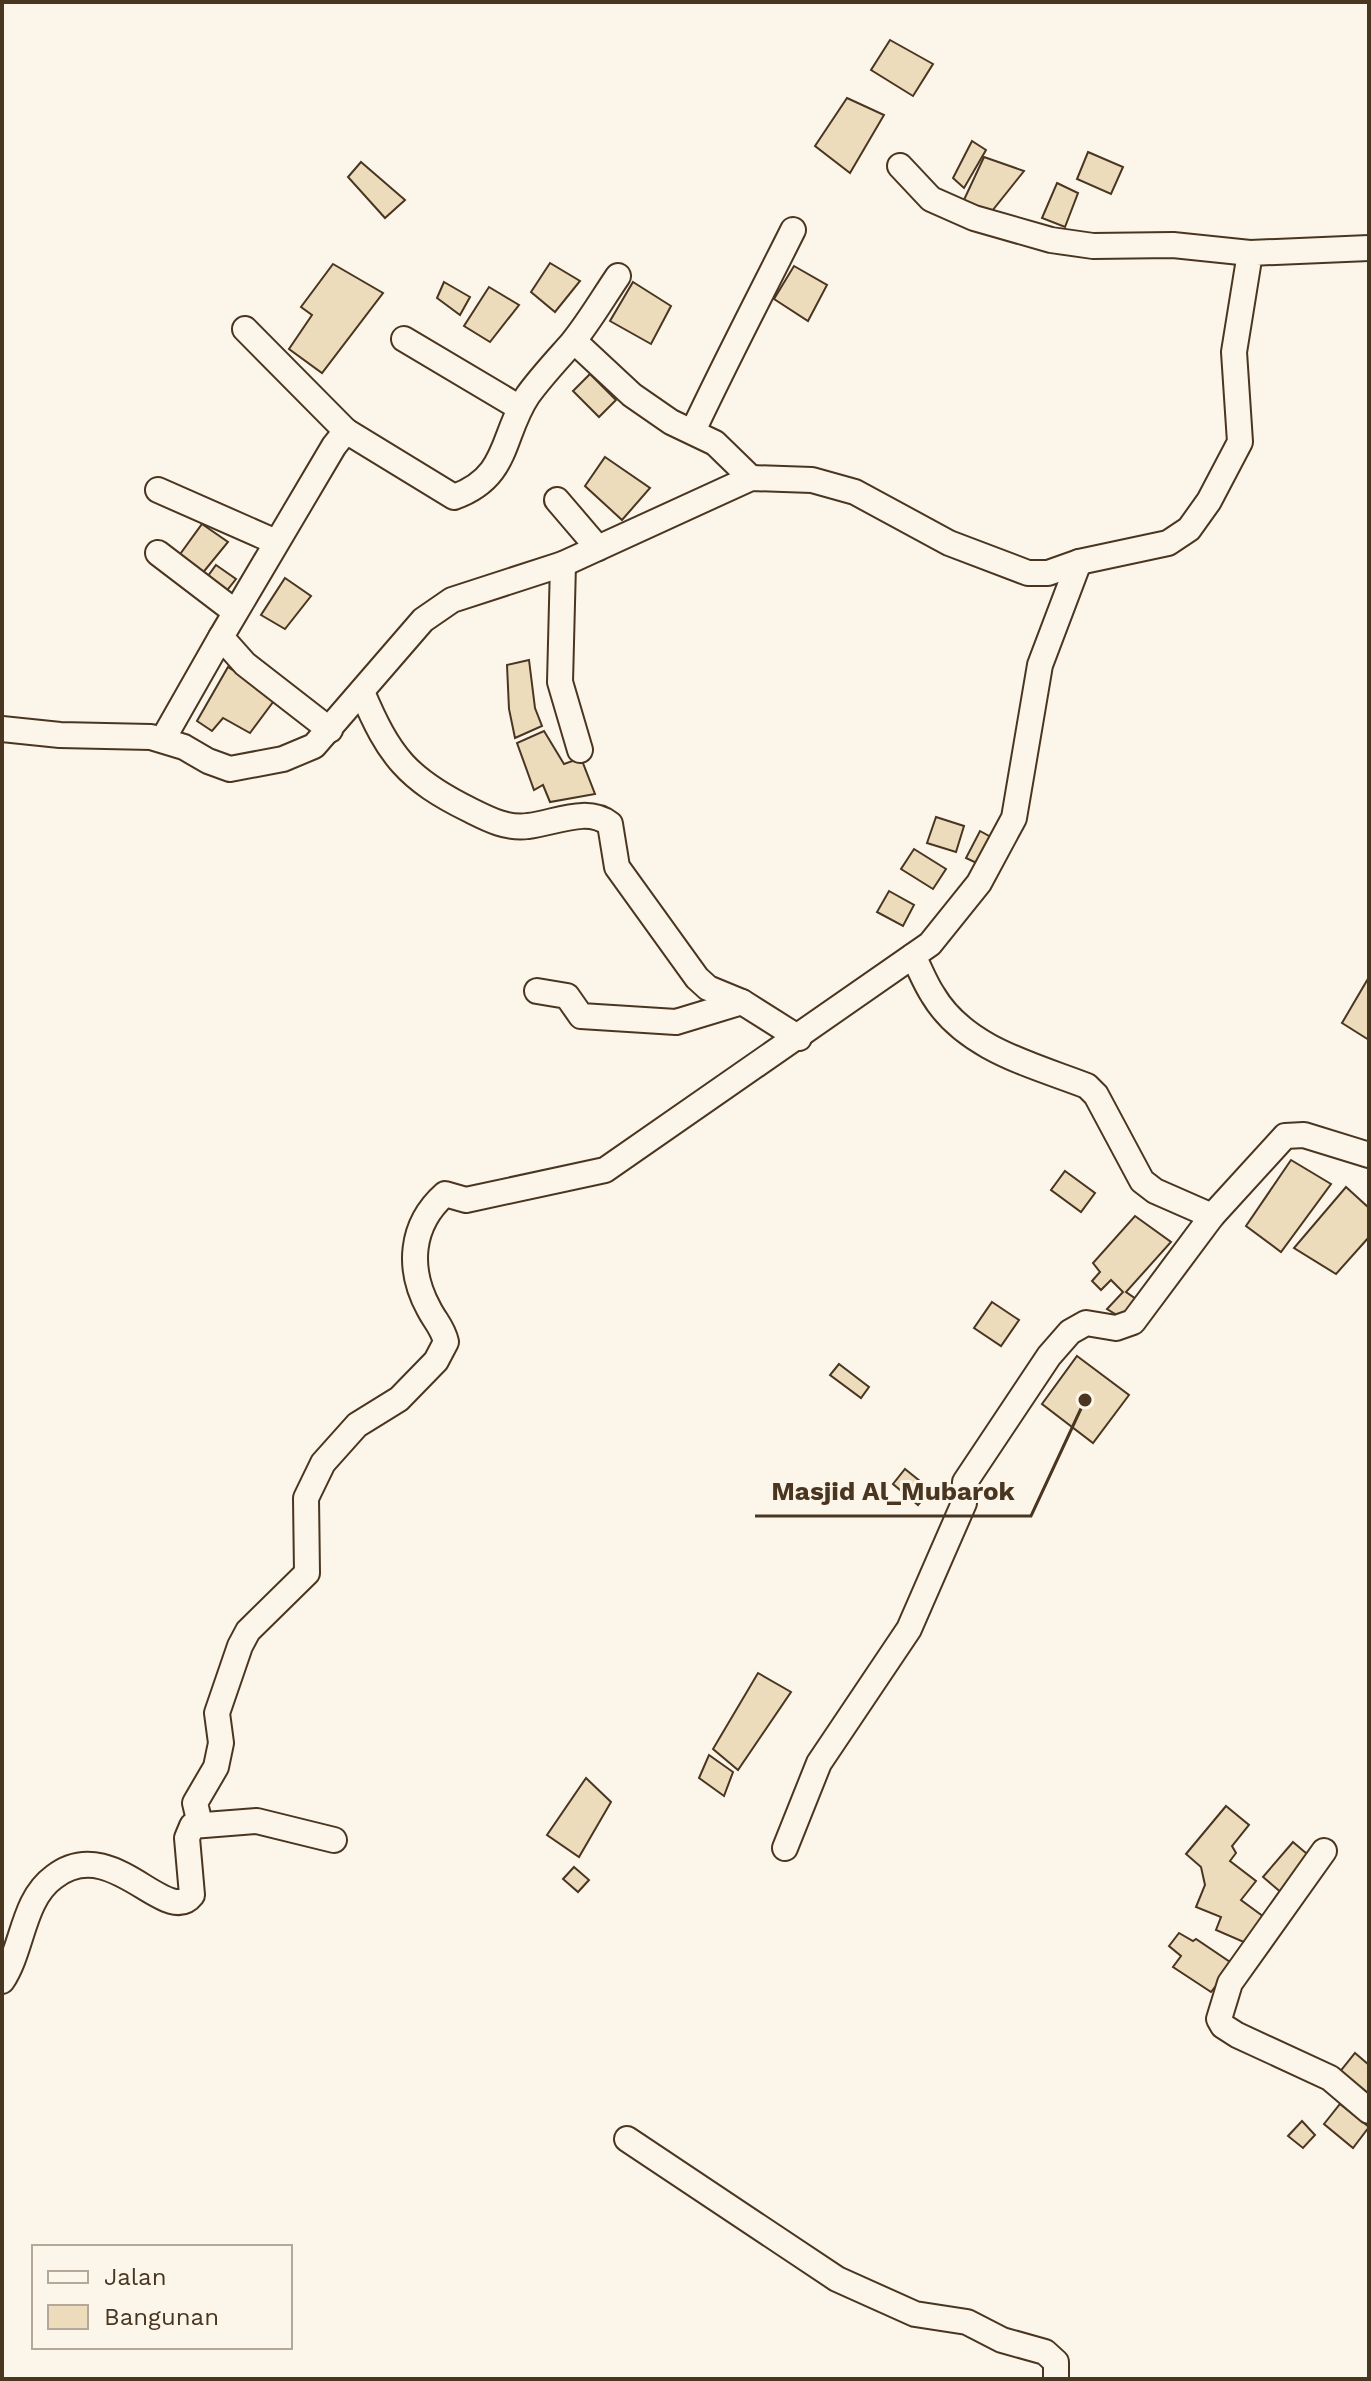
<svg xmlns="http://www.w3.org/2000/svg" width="1371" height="2381" viewBox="0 0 1371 2381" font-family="'Work Sans',sans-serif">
	<rect width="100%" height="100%" fill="#fbf6e9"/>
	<g fill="#ecdcbc" stroke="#4a3520" stroke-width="2">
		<polygon points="890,40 933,64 913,96 871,70"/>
		<polygon points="847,98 884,115 850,173 815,146"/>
		<polygon points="972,141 986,150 964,188 953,178"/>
		<polygon points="1088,152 1123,167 1111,194 1077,179"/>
		<polygon points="984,157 1024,171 988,216 962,204"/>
		<polygon points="361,162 405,200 385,218 348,177"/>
		<polygon points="1057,183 1078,193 1065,227 1042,218"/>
		<polygon points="550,263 580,281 555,312 531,292"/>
		<polygon points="333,264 383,293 322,373 289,349 312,315 301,307"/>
		<polygon points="794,266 827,285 808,321 774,299"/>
		<polygon points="444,282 470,297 460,315 437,298"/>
		<polygon points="633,282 671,306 651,344 610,321"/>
		<polygon points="489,287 519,305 490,342 464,326"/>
		<polygon points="590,374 616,400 599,417 573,391"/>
		<polygon points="605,457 650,488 622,520 585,486"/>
		<polygon points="202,524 228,542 201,575 178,557"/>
		<polygon points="216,565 236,579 224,594 205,580"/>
		<polygon points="285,578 311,596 285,629 261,615"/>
		<polygon points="529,660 535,708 542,726 515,738 509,709 507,665"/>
		<polygon points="228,667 276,698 250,733 223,718 212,731 197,721"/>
		<polygon points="544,731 564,764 581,758 595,794 550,802 543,785 534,790 517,743"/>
		<polygon points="936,817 964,826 956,852 927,843"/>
		<polygon points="980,831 998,841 985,867 966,858"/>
		<polygon points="914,849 946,869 933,889 901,869"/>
		<polygon points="889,891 914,905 903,926 877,912"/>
		<polygon points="1369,977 1369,1040 1342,1023"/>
		<polygon points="1291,1160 1331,1184 1281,1252 1246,1226"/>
		<polygon points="1065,1171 1095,1193 1081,1212 1051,1190"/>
		<polygon points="1346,1187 1369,1208 1369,1237 1336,1274 1294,1248"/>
		<polygon points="1135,1216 1171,1242 1126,1292 1139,1301 1125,1320 1107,1309 1123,1292 1111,1280 1101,1290 1092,1281 1100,1272 1093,1263"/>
		<polygon points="992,1302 1019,1320 1001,1346 974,1328"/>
		<polygon points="1077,1356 1129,1395 1093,1443 1042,1404"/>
		<polygon points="839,1364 869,1387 861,1398 830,1375"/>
		<polygon points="905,1469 931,1490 918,1505 893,1484"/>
		<polygon points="758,1673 791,1692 738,1770 713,1749"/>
		<polygon points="709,1755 733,1772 724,1796 699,1778"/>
		<polygon points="586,1778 611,1802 579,1857 547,1835"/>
		<polygon points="1226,1806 1249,1825 1232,1846 1236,1853 1230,1861 1256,1881 1241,1900 1264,1917 1246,1943 1216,1930 1221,1917 1196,1907 1205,1885 1201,1867 1186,1854"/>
		<polygon points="1293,1842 1313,1859 1283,1894 1263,1877"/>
		<polygon points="574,1867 589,1880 578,1892 563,1879"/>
		<polygon points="1179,1933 1193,1941 1196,1939 1233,1964 1211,1992 1173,1967 1181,1956 1169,1946"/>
		<polygon points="1355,2053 1369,2065 1369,2093 1366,2097 1339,2073"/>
		<polygon points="1340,2104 1369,2127 1353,2148 1324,2124"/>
		<polygon points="1302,2121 1315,2135 1303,2148 1288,2136"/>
	</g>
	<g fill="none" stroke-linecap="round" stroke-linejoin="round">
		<defs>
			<g id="minor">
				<polyline points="900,166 931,199 974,218 1051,240 1093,246 1173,245 1250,253"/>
				<polyline points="245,329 346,431"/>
				<polyline points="404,339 520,408"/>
				<polyline points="574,341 632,395 671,422 715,443 751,478"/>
				<path d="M693,431C725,363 759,298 793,230"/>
				<polyline points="158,490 276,542"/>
				<polyline points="557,500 598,548"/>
				<polyline points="158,553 234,611"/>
				<polyline points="563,564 560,682 580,750"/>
				<path d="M362,692C389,756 407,779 470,810C488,819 507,829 528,826C555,823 587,806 610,824L617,867L697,978L708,988L742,1002L799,1038"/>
				<polyline points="2,729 60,735 151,737 184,747 208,761 230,769 283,759 314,746 423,620 452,600 563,564 751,478 812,480 855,492 949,543 1028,573 1048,573 1079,562 1168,543 1189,529 1209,501 1240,442 1234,352 1250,253 1369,248"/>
				<path d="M330,730L245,664L221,637L334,446L346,431L454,497C510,477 501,435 528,395C541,377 557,360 572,343C589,322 603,298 618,276"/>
				<polyline points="163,739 221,637"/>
				<path d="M913,956C920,969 925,983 933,995C965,1049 1033,1065 1087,1086L1096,1095L1142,1181L1155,1191L1212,1216"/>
				<polyline points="537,991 567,996 581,1016 676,1022 742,1002"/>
				<path d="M200,1824L195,1803L216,1767L221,1743L217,1713L240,1646L248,1631L307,1573L306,1498L323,1463L357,1425L399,1399L436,1361L446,1342C443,1328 435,1321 429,1309C407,1269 410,1225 445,1194L466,1200L605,1170L930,944L979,883L1014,818L1040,665L1079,562"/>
				<polyline points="785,1848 819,1763 909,1629 964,1503 965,1482 1049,1356 1070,1332 1086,1323 1116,1328 1133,1322 1212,1216 1285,1136 1304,1135 1369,1155"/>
				<polyline points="1324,1851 1230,1983 1219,2019 1223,2026 1237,2035 1330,2078 1369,2111"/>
				<path d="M2,1981C23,1950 22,1900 54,1877C112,1832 166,1928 192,1895L187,1838L192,1826L257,1821L334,1840"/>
				<polyline points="627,2139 837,2279 915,2314 967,2322 1002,2340 1045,2352 1056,2362 1056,2379"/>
			</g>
		</defs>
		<use href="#minor" stroke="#4a3520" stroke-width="28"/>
		<use href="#minor" stroke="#fbf6e9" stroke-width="24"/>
	</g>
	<path fill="none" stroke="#4a3520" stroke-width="3" d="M1085 1400L1031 1516H755"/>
	<circle fill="#4a3520" stroke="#fbf6e9" stroke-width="3" cx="1085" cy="1400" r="8"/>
	<g font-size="26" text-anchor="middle" font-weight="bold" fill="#4a3520" stroke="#fbf6e9" stroke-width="6" stroke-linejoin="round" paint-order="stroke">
		<text x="893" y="1500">Masjid Al_Mubarok</text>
	</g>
	<rect width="1371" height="2381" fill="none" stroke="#4a3520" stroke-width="8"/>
	<rect x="32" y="2245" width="260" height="104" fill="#fbf6e9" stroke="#b4a999" stroke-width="2"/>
	<rect x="48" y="2271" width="40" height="12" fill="#fbf6e9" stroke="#b4a999" stroke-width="2"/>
	<text x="104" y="2285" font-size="24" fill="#4a3520">Jalan</text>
	<rect x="48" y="2305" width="40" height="24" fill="#ecdcbc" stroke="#b4a999" stroke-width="2"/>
	<text x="104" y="2325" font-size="24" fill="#4a3520">Bangunan</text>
</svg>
